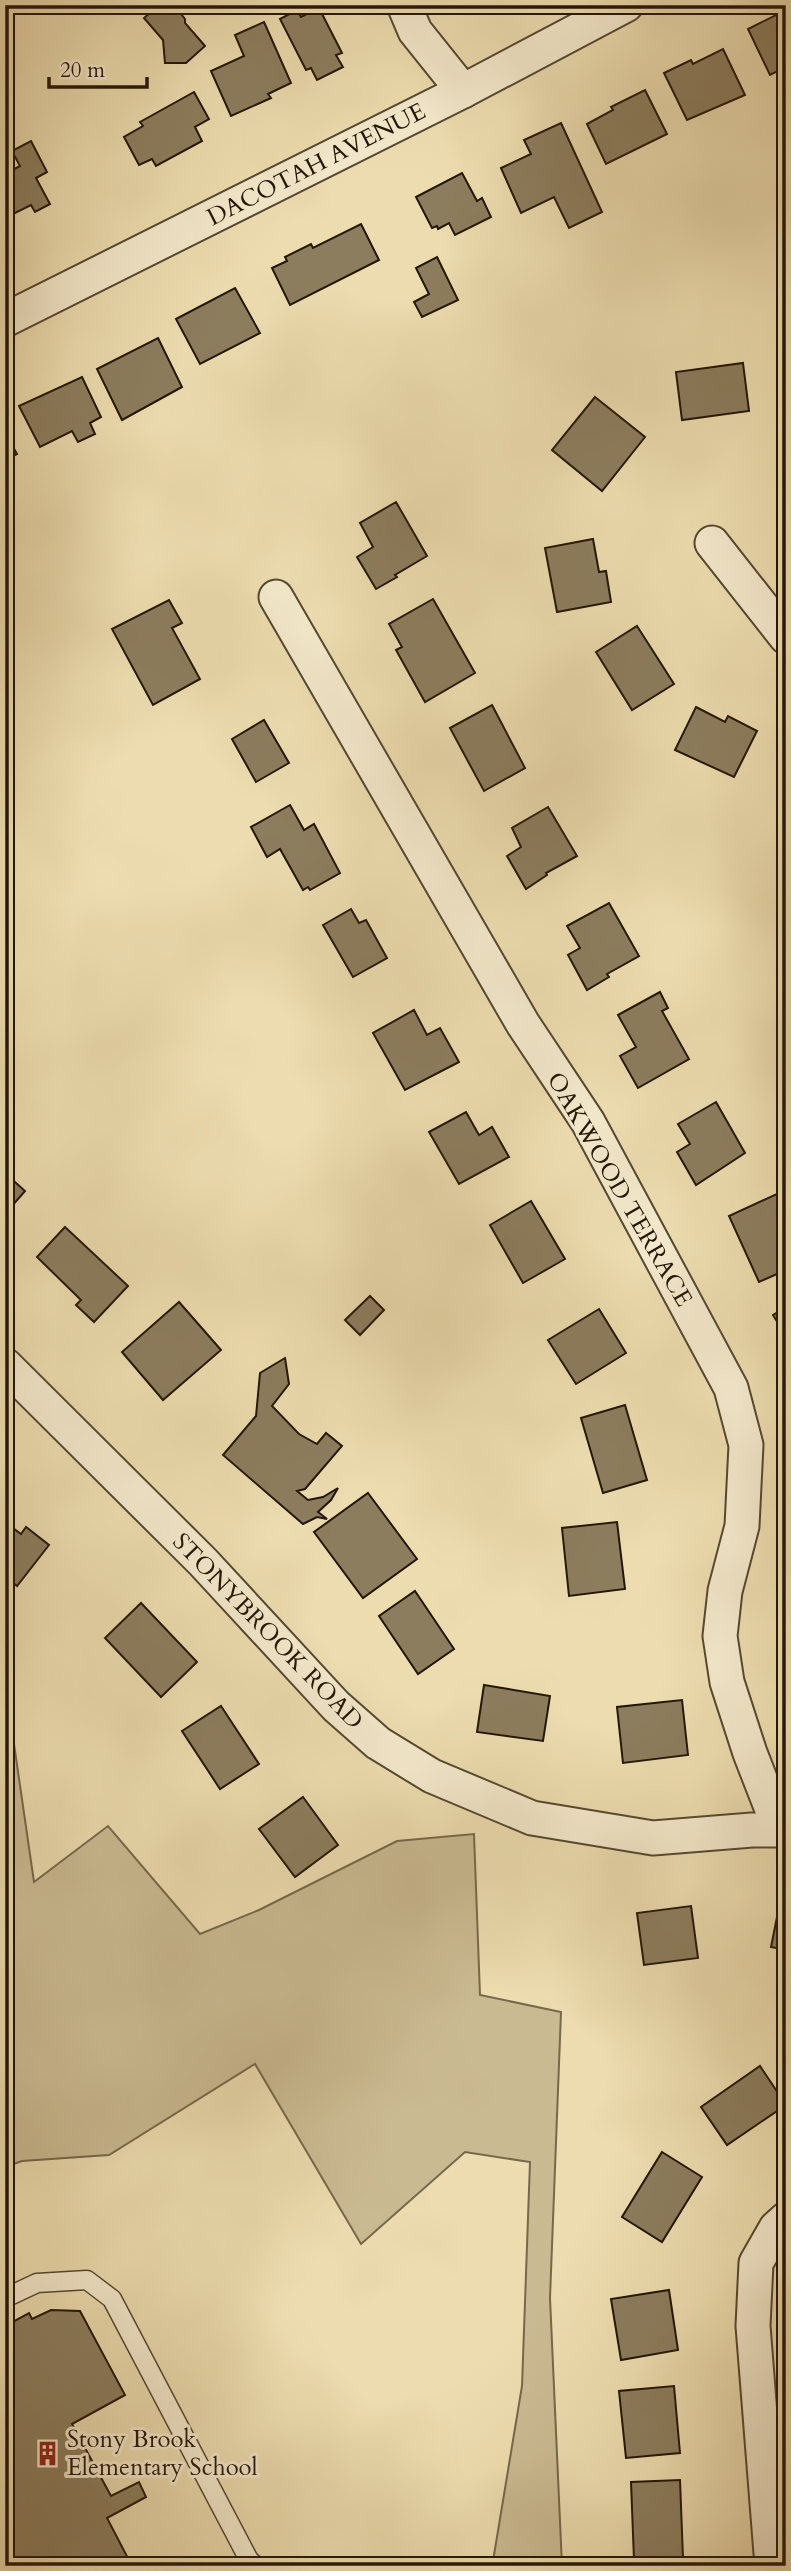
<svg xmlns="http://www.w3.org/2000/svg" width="791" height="2571" viewBox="0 0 791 2571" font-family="Cardo,serif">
	<rect width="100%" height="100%" fill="#ecdcaf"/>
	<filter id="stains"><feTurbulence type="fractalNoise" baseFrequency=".00286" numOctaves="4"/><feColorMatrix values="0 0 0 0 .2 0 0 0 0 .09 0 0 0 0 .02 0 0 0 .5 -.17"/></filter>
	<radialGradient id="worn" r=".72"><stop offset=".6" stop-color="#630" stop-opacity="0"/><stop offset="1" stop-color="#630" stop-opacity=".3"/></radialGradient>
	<polygon fill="#caba92" stroke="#76684c" stroke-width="2" points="5,1682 34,1882 108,1826 200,1934 259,1910 397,1841 474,1834 480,1995 561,2012 550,2298 562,2566 489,2566 493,2561 522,2386 530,2162 465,2152 361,2244 255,2064 109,2155 22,2161 5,2167"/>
	<g fill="#8c7d5e" stroke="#231607" stroke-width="2">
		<polygon points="159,5 174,5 185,19 185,23 205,46 186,63 165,63 163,40 144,18"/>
		<polygon points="319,8 342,53 336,55 343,67 317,80 311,68 306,70 280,19 297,10 301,17"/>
		<polygon points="786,10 786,67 770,75 748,29"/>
		<polygon points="264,22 291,83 268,94 271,98 231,116 211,71 244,56 235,35"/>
		<polygon points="723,49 745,95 687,120 664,73 691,60 693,64"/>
		<polygon points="645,90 667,134 606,164 587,124 613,110 611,107"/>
		<polygon points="194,92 209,119 195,127 202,141 156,166 152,159 139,165 124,137 143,126 140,122"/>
		<polygon points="561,123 602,212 569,228 554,197 521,213 501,168 531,154 524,140"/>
		<polygon points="31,141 47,172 36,178 50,204 35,212 31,205 5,218 5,174 20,166 12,151"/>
		<polygon points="462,173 477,201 482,198 491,217 455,235 449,223 438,229 437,226 432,228 416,197"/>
		<polygon points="361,224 379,260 290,305 272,268 287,261 285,257 311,244 313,248"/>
		<polygon points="437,257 458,300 422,317 414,302 429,294 416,268"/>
		<polygon points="235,288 260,333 200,364 176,319"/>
		<polygon points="158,338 182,387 122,420 97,369"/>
		<polygon points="743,363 749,411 682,420 676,372"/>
		<polygon points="82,377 101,417 90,423 95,434 78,442 72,431 40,447 19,406"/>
		<polygon points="595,397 645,437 602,491 552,450"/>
		<polygon points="5,432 17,454 5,460"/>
		<polygon points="396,502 427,556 395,575 397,577 376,589 357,557 373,547 360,523"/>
		<polygon points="593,539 599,572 606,571 611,602 557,612 545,548"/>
		<polygon points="433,599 475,673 425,702 396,650 402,647 389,624"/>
		<polygon points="169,600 182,623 172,628 200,679 153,705 112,629"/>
		<polygon points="637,626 674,684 632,710 596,652"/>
		<polygon points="492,705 525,768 484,791 450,728"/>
		<polygon points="696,707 725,722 728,716 757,731 734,777 675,750"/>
		<polygon points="264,720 289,763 256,782 232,739"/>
		<polygon points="290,805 304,830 314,824 340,873 310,890 308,887 303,890 280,849 267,857 251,827"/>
		<polygon points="548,807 577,856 546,873 547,875 526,889 507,856 521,847 512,828"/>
		<polygon points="609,903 639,956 607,974 609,977 587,990 568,955 580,948 567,926"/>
		<polygon points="351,909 359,923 366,920 387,958 353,977 323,925"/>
		<polygon points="660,992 668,1008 662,1011 689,1059 638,1088 620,1056 636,1047 618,1015"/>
		<polygon points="414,1010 427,1035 440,1028 459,1062 405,1090 373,1033"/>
		<polygon points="716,1102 745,1153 696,1185 677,1152 690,1144 678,1124"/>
		<polygon points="466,1112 479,1135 492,1127 509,1157 459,1184 429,1132"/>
		<polygon points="5,1173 25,1191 5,1214"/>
		<polygon points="779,1193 786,1207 786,1270 759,1282 729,1216"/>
		<polygon points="531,1201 565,1259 523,1283 490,1225"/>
		<polygon points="65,1227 128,1286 94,1322 76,1305 81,1300 37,1257"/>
		<polygon points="370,1296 384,1310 360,1335 345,1320"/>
		<polygon points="179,1302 221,1350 163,1400 122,1352"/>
		<polygon points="786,1307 786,1336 773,1315"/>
		<polygon points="599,1309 626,1353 576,1384 548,1340"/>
		<polygon points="285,1358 289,1384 272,1406 299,1434 317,1444 326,1433 342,1446 305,1489 297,1491 308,1500 323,1497 338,1488 331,1500 318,1512 327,1519 317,1517 303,1524 223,1455 256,1416 260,1373"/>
		<polygon points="625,1405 647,1480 603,1493 581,1418"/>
		<polygon points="368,1493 417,1559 363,1598 314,1532"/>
		<polygon points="5,1522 21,1534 26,1527 49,1545 17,1586 12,1582 5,1590"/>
		<polygon points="617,1522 625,1589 569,1596 562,1528"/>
		<polygon points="415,1591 454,1649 418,1674 379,1616"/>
		<polygon points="141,1603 197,1662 161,1697 105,1638"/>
		<polygon points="484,1685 550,1696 543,1741 477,1732"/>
		<polygon points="682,1700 688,1755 623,1763 617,1707"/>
		<polygon points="221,1706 259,1764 220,1789 182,1731"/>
		<polygon points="303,1797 338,1845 295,1877 259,1829"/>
		<polygon points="780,1902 786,1903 786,1950 771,1947"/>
		<polygon points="691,1906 698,1958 644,1965 637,1913"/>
		<polygon points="760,2066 786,2105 727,2145 701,2107"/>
		<polygon points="662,2152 702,2177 662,2242 622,2217"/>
		<polygon points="669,2290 678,2350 621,2360 611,2299"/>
		<polygon points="51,2310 80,2311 125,2395 72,2424 111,2496 139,2482 146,2497 107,2518 132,2566 5,2566 5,2326 29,2313 32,2319"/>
		<polygon points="674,2386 680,2453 626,2458 619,2391"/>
		<polygon points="680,2480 683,2558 634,2560 631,2482"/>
	</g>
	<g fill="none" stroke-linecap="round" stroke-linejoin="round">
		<defs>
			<polyline id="service" points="5,2298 37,2283 87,2280 112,2299 249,2560 256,2566"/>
			<g id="minor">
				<polyline points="404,5 415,31 463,91"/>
				<polyline points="5,320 463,91 626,5"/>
				<polyline points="712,543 786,637"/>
				<polyline points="276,597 523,1024 588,1122 731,1388 746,1445 742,1526 725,1591 720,1636 727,1682 750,1753 780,1830"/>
				<polyline points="5,1365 203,1562 336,1706 378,1743 432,1776 532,1818 653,1838 752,1830 786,1830"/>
				<polyline points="772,2566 753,2326 756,2263 776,2228 786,2219"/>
			</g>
		</defs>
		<use href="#service" stroke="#554831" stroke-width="21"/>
		<use href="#minor" stroke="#554831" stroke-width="37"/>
		<use href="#service" stroke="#f3e8cb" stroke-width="18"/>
		<use href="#minor" stroke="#f3e8cb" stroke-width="33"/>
	</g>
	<defs>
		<symbol id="building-bare" viewBox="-9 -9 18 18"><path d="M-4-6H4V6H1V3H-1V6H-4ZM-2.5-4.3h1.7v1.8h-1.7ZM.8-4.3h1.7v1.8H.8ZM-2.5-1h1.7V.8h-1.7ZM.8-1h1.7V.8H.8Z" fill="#8f2418" stroke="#f3e8cb" stroke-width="2.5" paint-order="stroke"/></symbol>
	</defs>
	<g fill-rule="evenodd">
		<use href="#building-bare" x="30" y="2436" width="35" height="35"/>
	</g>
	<g text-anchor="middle" stroke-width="6" stroke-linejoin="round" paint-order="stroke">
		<g font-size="24" fill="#231607" stroke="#f3e8cb">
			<text transform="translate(316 164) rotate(-27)" y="8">DACOTAH AVENUE</text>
			<text transform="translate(620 1189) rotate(60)" y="8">OAKWOOD TERRACE</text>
			<text transform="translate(268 1631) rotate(46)" y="8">STONYBROOK ROAD</text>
		</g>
		<g font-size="24" fill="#231607" stroke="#f3e8cb" text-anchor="start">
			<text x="67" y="2447">Stony Brook<tspan x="67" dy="28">Elementary School</tspan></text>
		</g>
	</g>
	<rect width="791" height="2571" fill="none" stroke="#ecdcaf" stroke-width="28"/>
	<rect x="7" y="7" width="777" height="2557" fill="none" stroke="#231607" stroke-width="3.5"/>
	<rect x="14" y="14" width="763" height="2543" fill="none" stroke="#231607" stroke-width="2"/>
	<path d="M49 77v10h98v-10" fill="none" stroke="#231607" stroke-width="3.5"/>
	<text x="60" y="77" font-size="21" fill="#231607" stroke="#f3e8cb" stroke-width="5" paint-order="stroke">20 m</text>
	<rect width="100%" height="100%" filter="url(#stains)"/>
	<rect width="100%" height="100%" fill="url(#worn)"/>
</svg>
